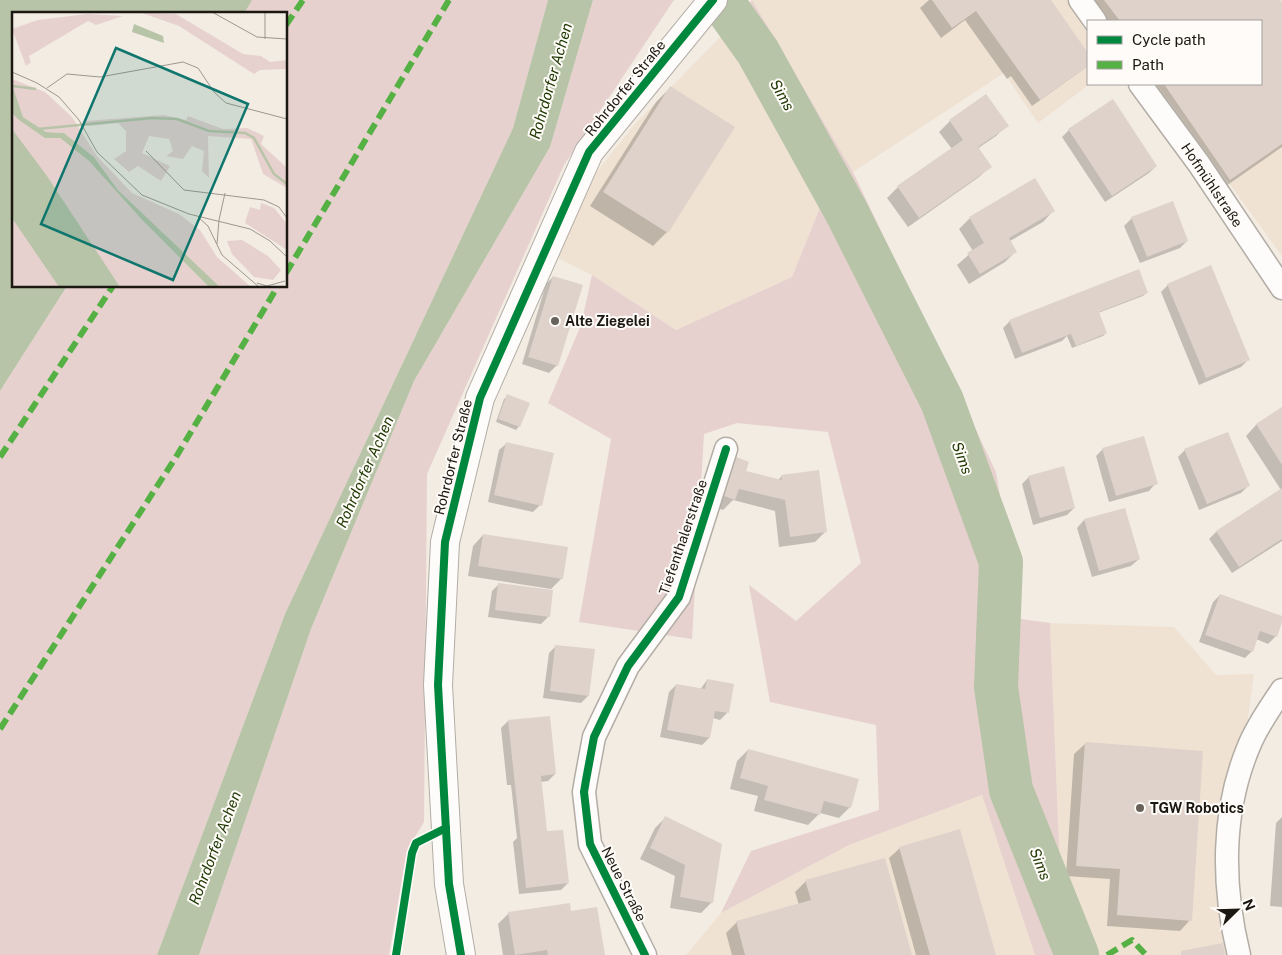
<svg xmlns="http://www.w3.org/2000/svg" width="1282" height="955" viewBox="0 0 1282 955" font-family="'Public Sans',sans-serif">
	<rect width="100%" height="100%" fill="#f3ece3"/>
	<g fill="#efe2d2">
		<polygon points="752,0 1282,0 1282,256 1157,84 1261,84 1261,21 1088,21 1088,84 1090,84 1038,123 1004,73 853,172"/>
		<polygon points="727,30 821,205 792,277 676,330 592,275 558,258 595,174 634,125"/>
		<polygon points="1050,623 1174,627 1216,675 1254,674 1227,872 1247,955 1098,955 1091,943 1060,870"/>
		<polygon points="982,795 1035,955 686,955 721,913 849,845"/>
	</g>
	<g fill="#e6d1ce">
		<polygon points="252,0 548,0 513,128 285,614 157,955 0,955 0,391 67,286 286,286 286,14 244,14"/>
		<polygon points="593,0 674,0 564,165 427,474 424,822 407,850 389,955 199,955 311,629 414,381 550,147"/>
		<polygon points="752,0 853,172 996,472 1021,619 1050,623 1060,870 1091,943 1098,955 1035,955 982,795 849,845 721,913 751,851 879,810 876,725 770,702 749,585 796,621 861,563 828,432 737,423 704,434 692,639 579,622 611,439 548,403 581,325 592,275 676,330 792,277 821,205 727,30"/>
	</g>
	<g fill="#b8c4a8">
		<polygon points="0,0 252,0 244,14 14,14 14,286 67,286 0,391"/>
		<polygon points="548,0 593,0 550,147 414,381 311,629 199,955 157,955 285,614 513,128"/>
	</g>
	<g fill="#0003">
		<polygon points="929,0 1049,0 1088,55 1088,66 1032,106 1011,76 1007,79 965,20 941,38 920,8"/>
		<polygon points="1080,0 1279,0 1282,5 1282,147 1216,193 1139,84 1261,84 1261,21 1095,21"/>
		<polygon points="670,88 667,232 653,246 590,206 656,102"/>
		<polygon points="950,121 1007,125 996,136 977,149 990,167 979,177 908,227 887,198 898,187 952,149 939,132"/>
		<polygon points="1069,130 1156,166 1149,173 1105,202 1062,137"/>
		<polygon points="1172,203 1187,241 1180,248 1140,263 1124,226 1132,218"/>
		<polygon points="1053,211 1043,222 1010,241 1016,251 1005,262 969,284 957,265 973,251 959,229 970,218"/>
		<polygon points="553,277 557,365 549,373 522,364 546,284"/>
		<polygon points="1168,285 1248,360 1241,367 1199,385 1161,292"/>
		<polygon points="1147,292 1143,296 1098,313 1106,333 1103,336 1072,348 1067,336 1062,341 1015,359 1003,328 1010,321"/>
		<polygon points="508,396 519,426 516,430 496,422 504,399"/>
		<polygon points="1282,408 1282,541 1232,573 1209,539 1216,532 1281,490 1246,436 1256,425"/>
		<polygon points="507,443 540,505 533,512 488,502 499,450"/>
		<polygon points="1103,449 1156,483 1149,491 1109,502 1096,456"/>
		<polygon points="1185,450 1248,486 1241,493 1199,510 1178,457"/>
		<polygon points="744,472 778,480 782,476 826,531 815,542 779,547 775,511 733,500 723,510 707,504"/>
		<polygon points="1029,477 1074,508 1067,515 1033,525 1022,484"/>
		<polygon points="1084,520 1139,559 1131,566 1092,577 1077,528"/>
		<polygon points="483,535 562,578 551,589 468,576 473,546"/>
		<polygon points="499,584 552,591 548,617 541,624 488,617 492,591"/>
		<polygon points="1220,595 1282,617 1276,636 1268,644 1256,639 1252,651 1245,658 1199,642 1213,602"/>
		<polygon points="556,646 588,696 581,703 543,698 549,653"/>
		<polygon points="707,680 727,713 720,720 713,718 709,738 702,745 660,737 669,692 676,685 700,690"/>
		<polygon points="508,721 555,774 548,781 541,782 546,832 568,883 561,890 519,894 513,842 517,838 511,785 507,785 501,728"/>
		<polygon points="1085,744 1190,920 1180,931 1107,926 1110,879 1066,876 1074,754"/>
		<polygon points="748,750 850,807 839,818 820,813 808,825 754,811 758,796 730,789 737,761"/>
		<polygon points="666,817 712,902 701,913 670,908 675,876 640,859 655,828"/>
		<polygon points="1282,817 1282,907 1270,906 1276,823"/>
		<polygon points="900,848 995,955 916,955 889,858"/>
		<polygon points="806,881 911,955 732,955 726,933 737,922 799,905 795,892"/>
		<polygon points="570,912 604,955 503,955 498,924 509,913"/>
	</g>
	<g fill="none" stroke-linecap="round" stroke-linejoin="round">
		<polyline stroke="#b8c4a8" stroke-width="44" points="721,0 758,52 846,211 942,401 1001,562 996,687 1011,790 1077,955"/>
	</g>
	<g fill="#ded2ca">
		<polygon points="932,0 1051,0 1088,53 1088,66 1040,100 976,11 952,28"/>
		<polygon points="1104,0 1280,0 1282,3 1282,144 1230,180 1164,84 1261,84 1261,21 1120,21"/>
		<polygon points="670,86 735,127 668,233 603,192"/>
		<polygon points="986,94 1009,126 978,147 992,167 919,218 897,186 963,140 949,120"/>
		<polygon points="1113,99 1157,166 1112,196 1068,129"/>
		<polygon points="1035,178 1055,211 1009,238 1017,252 980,274 967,253 984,243 969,217"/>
		<polygon points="1173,201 1188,241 1147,257 1131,217"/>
		<polygon points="1211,265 1250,360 1206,378 1167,284"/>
		<polygon points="1139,269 1148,293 1099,312 1107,333 1076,346 1071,334 1022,353 1009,320"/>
		<polygon points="553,276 583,285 558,366 528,357"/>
		<polygon points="507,394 530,403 520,427 498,419"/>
		<polygon points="1282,407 1282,465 1256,424"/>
		<polygon points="1228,432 1250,486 1207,504 1184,449"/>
		<polygon points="1144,436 1158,484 1116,496 1102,448"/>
		<polygon points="506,442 554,453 542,506 494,495"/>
		<polygon points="731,455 749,462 746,471 782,480 781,475 819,470 827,532 790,537 785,500 739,489 735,500 716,493"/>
		<polygon points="1064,466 1075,508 1040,518 1028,476"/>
		<polygon points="1282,488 1282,539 1239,567 1216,531"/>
		<polygon points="1125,508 1140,559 1099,571 1084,519"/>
		<polygon points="483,534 568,547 563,579 478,566"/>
		<polygon points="498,583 553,590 550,617 495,610"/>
		<polygon points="1220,594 1282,616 1282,622 1277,637 1260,631 1253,652 1205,635"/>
		<polygon points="555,645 595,649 589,696 550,691"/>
		<polygon points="707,679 734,684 729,713 715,711 710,738 667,730 676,684 705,689"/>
		<polygon points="550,716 556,774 541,776 547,831 563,830 569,883 526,888 508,720"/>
		<polygon points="1085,742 1203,751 1192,921 1117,915 1120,869 1076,866"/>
		<polygon points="748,749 859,779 851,808 824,801 820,815 764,800 768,786 740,778"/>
		<polygon points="665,816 722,844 713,903 680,897 685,865 650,848"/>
		<polygon points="960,829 996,955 930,955 899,847"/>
		<polygon points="885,858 912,955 745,955 736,921 811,900 805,880"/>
		<polygon points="570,903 571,911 597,907 605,955 548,955 547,950 515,955 508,912"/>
		<polygon points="1223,943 1225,955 1181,955 1181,951"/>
	</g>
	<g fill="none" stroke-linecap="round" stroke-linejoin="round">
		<defs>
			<g id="minor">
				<polyline points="1080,0 1095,21"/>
				<polyline points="1140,84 1199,164 1282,288"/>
				<polyline points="645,955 590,844 584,792 586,780 594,737 628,666 679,597 726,449"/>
				<path d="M1239,955C1222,886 1221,812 1249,746C1257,726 1270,708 1282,690"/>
			</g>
			<polyline id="secondary" points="461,955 449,884 438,685 445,542 480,398 589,152 713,0"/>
		</defs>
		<use href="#minor" stroke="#b3ada6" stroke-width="25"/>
		<use href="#secondary" stroke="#b3ada6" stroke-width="30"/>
		<use href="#minor" stroke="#fdfcfb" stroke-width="22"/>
		<use href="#secondary" stroke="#fdfcfb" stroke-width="28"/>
		<g stroke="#55b144" stroke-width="6" stroke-dasharray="12 6" stroke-linecap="butt">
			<polyline points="286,25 303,0"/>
			<polyline points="286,273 449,0"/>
			<polyline points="0,457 113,286"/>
			<polyline points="0,729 176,457 278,286"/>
			<polyline points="1107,955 1132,940 1146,955"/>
		</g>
		<defs>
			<g id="cycleway">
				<polyline points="396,955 412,853 416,843 446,828"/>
				<polyline points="461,955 449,884 438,685 445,542 480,398 589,152 713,0"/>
				<polyline points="645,955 590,844 584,792 586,780 594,737 628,666 679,597 726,449"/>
			</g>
		</defs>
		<use href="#cycleway" stroke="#fefbf8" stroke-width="11"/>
		<use href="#cycleway" stroke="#00873e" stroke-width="8"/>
	</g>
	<g fill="#67625a" stroke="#fefbf8" stroke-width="2">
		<circle cx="555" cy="321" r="5"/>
		<circle cx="1140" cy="808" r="5"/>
	</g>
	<g text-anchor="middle" stroke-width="4" stroke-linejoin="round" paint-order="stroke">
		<g font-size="14" fill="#1b1711" stroke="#fefbf8">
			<text transform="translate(625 88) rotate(-51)" y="5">Rohrdorfer Straße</text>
			<text transform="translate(1212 185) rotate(56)" y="5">Hofmühlstraße</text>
			<text transform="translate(453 457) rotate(-76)" y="5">Rohrdorfer Straße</text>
			<text transform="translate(683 537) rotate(-71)" y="5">Tiefenthalerstraße</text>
			<text transform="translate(624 884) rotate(63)" y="5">Neue Straße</text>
		</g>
		<g font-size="14" font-weight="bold" fill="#1b1711" stroke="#fefbf8" text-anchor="start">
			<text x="565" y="326">Alte Ziegelei</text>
			<text x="1150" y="813">TGW Robotics</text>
		</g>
		<g font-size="15" font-style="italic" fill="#1d3700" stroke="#fefbf8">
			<text transform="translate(551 81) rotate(-74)" y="5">Rohrdorfer Achen</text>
			<text transform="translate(782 95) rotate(61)" y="5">Sims</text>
			<text transform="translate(962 458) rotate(70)" y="5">Sims</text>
			<text transform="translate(365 472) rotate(-66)" y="5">Rohrdorfer Achen</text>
			<text transform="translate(215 848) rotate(-69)" y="5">Rohrdorfer Achen</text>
			<text transform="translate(1040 864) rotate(68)" y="5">Sims</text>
		</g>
	</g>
	<g transform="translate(12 12)">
		<rect width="275" height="275" fill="#f3ece3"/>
		<path d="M127,0L164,2L231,42L249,44L258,50L275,48V57L248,58L242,62L167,14ZM75,2L111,4L84,13L76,9L17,44L19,50L14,54L0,17L26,8ZM0,67L33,80L60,105L85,144L120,181L167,202L188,218L205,245L239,275H208L106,178L82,145L52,121L34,120L11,105L1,82ZM0,101L33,126H48L77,149L131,209L197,275H108L0,117ZM152,103L174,108L176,104L211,117L235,116L252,124L249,132L275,156V176L251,162L239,127L196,124L197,166L190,159L192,139L180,134L171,147L154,144L161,139L157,127L137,124L130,141L158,154L149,169L126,154L117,160L102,147L114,139V119L106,111L76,114L73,109ZM249,191L262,196L275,212V238L233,211L238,195L248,198ZM0,206L4,210L47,275H0ZM230,228L256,244L269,258L261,268L242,265L220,242L215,229Z" fill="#e6d1ce"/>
		<path d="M122,12L151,24L152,31L120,20ZM0,73L11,105L34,120L52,121L82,145L106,178L208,275H197L131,209L77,149L48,126H33L7,108L0,101ZM0,117L35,164L108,275H47L0,206Z" fill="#b8c4a8"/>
		<path fill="none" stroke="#b8c4a8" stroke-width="2.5" d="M1,74L24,77M26,117L140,106L165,107L197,119L233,121L242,126L262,162L275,172"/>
		<path fill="none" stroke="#9d978f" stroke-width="1" d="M200,0L245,25L275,27M253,27V0M0,60L25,71L47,85L67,108L85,140L130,183L177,202L238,217L258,229L275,245M35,76L55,62L88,65L171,50L186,56L202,80L214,91L275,107M134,139L172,178L252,188L267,195L275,206M186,205L196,214L210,243L247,275M207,208L213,181M205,232L207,208M245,271L255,274L273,269"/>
		<path fill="#0f766e" fill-opacity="0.15" stroke="#0f766e" stroke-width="2.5" d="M104,36L236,92L161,268L29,212Z"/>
		<rect width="275" height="275" fill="none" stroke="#1b1711" stroke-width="2.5"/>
	</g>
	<rect x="1087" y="20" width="175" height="65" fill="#fefbf8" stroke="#a3a09c"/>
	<rect x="1097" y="36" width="25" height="8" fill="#00873e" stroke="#a3a09c"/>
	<text x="1132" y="45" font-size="15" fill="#1b1711">Cycle path</text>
	<rect x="1097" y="61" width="25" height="8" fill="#55b144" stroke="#a3a09c"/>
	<text x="1132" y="70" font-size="15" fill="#1b1711">Path</text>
	<g transform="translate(1237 910) rotate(67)" stroke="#fefbf8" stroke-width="4" paint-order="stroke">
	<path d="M0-4L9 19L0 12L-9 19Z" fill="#1b1711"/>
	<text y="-8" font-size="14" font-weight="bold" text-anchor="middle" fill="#1b1711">N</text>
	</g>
</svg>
